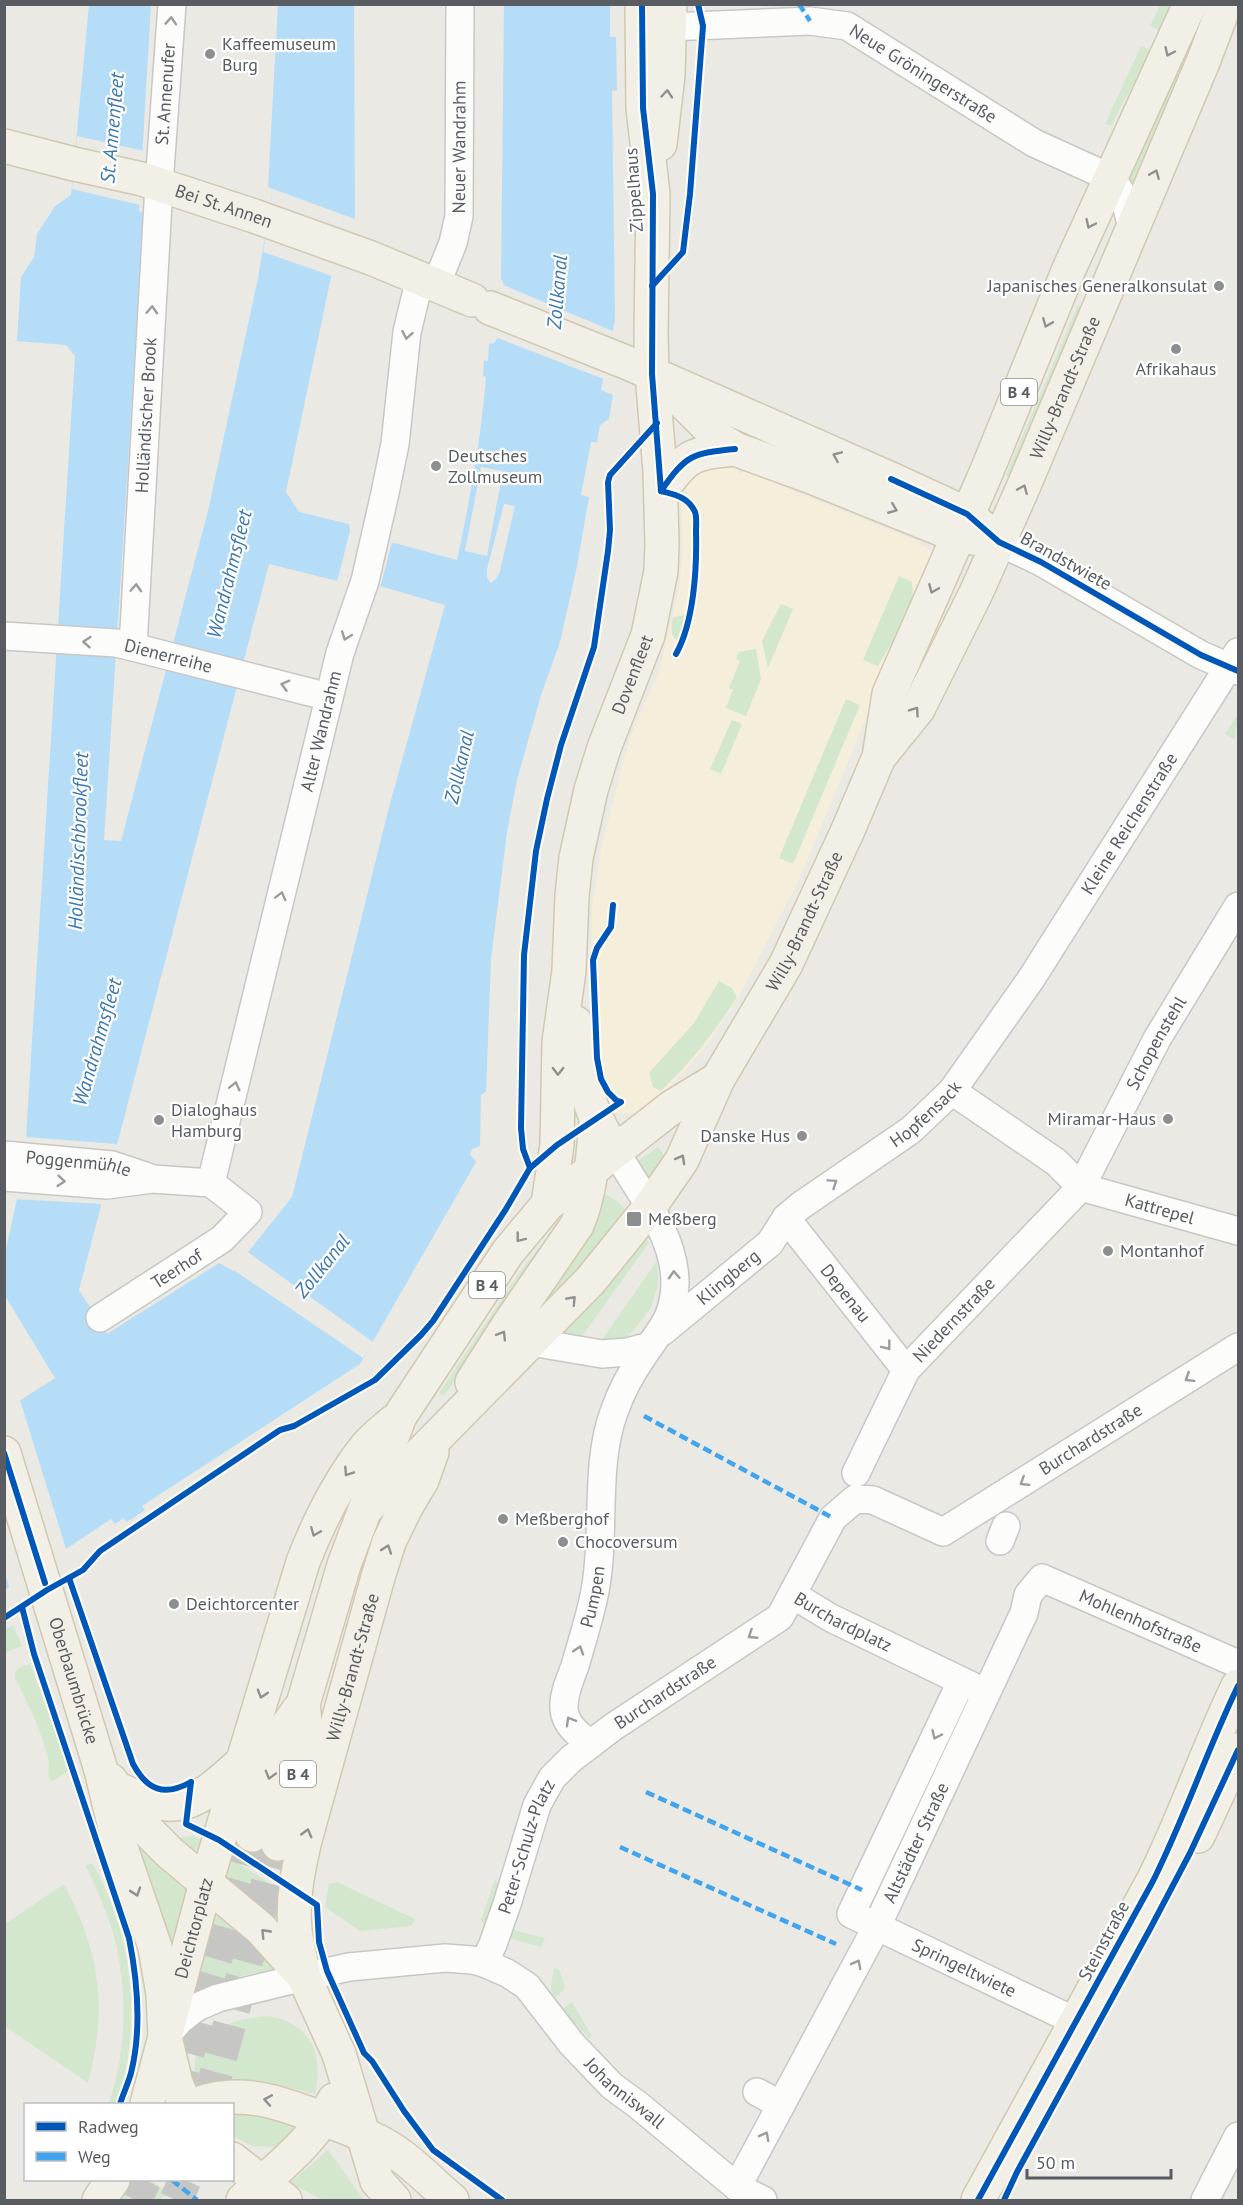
<svg xmlns="http://www.w3.org/2000/svg" width="1243" height="2205" viewBox="0 0 1243 2205" font-family="'PT Sans',sans-serif">
	<rect width="100%" height="100%" fill="#eae9e4"/>
	<polygon fill="#f5eedb" points="735,465 739,474 745,471 917,541 933,552 933,556 799,880 738,998 704,1049 661,1097 637,1113 619,1114 604,1104 590,1036 592,909 602,844 630,737 658,675 678,595 683,550 681,501 688,497 684,480 689,470"/>
	<g fill="#d2e7ce">
		<polygon points="1160,5 1176,5 1163,32 1150,26"/>
		<path d="M1141,46L1153,51C1140,77 1123,99 1111,126L1105,124Z"/>
		<polygon points="1180,64 1186,67 1133,194 1126,182"/>
		<polygon points="1078,305 1082,308 1012,478 1006,475"/>
		<path d="M899,576L912,582C912,589 914,599 913,606C909,621 887,649 878,666L863,660Z"/>
		<polygon points="781,604 793,609 768,668 762,641"/>
		<path d="M685,615L680,640L679,642C669,636 671,627 673,617Z"/>
		<polygon points="756,649 761,679 746,716 726,708 733,690 729,688 740,661 736,659 739,652"/>
		<polygon points="846,699 860,705 793,864 779,858"/>
		<polygon points="1238,714 1238,728 1236,727 1235,740 1225,734"/>
		<polygon points="732,720 742,724 721,774 710,769"/>
		<path d="M719,981L732,988L737,997C714,1033 692,1061 661,1091L653,1087L649,1073L694,1023Z"/>
		<polygon points="658,1147 666,1158 651,1181 638,1161"/>
		<polygon points="603,1193 617,1201 626,1211 579,1269 525,1328"/>
		<polygon points="561,1220 508,1306 444,1396 439,1393 522,1269"/>
		<polygon points="645,1238 649,1243 577,1343 558,1337"/>
		<polygon points="657,1261 658,1285 651,1308 632,1332 622,1340 599,1344"/>
		<polygon points="13,1625 22,1646 5,1653 5,1630"/>
		<path d="M30,1664L70,1770L51,1782C45,1770 51,1770 48,1759C42,1731 28,1704 15,1678C13,1668 22,1667 30,1664Z"/>
		<polygon points="193,1836 205,1842 200,1861 168,1839"/>
		<polygon points="144,1843 190,1884 174,1943 170,1945 133,1844"/>
		<polygon points="229,1857 281,1891 281,1928 223,1878"/>
		<path d="M91,1863C99,1872 103,1885 108,1896C136,1961 138,2037 117,2104L109,2103C128,2047 128,1982 111,1926C104,1905 95,1885 86,1866Z"/>
		<polygon points="495,1879 500,1889 485,1927 481,1920"/>
		<polygon points="337,1882 415,1919 411,1926 360,1931 325,1907 329,1884"/>
		<path d="M64,1884C100,1954 108,2006 88,2083L5,2026V1924Z"/>
		<polygon points="217,1904 269,1962 274,1970 273,1975 254,1973 198,1986 201,1964"/>
		<polygon points="506,1928 545,1938 541,1947 503,1936"/>
		<polygon points="554,1968 560,1971 565,1989 553,1999 551,1986"/>
		<polygon points="572,2002 592,2036 589,2038 576,2024 566,2021 560,2011"/>
		<path d="M269,2016C311,2024 324,2054 315,2094L262,2081L245,2080L195,2088C188,2033 223,2020 269,2016Z"/>
		<path d="M232,2113C255,2113 280,2115 299,2130L277,2147L252,2146L233,2136Z"/>
		<polygon points="328,2150 364,2200 323,2200 290,2183"/>
		<polygon points="130,2180 151,2180 168,2193 159,2200 118,2200"/>
	</g>
	<path fill="#b5ddf7" fill-rule="evenodd" d="M89,5H151L139,211L144,213L104,840L121,841L208,511L258,278L273,189L268,187L278,5H354L355,219L344,215L286,492L299,512L349,524L350,531L457,560C470,500 481,439 486,377L483,376L484,360L488,361L489,344L494,343L498,338L504,285L501,278L504,5H610V37H616L617,90L612,91L615,320L601,390L613,395L609,419L600,425L597,442H591L581,495L589,497L577,566L560,642L541,695L517,780L507,832L491,959L486,1091L481,1095L480,1146L472,1149L470,1154L476,1162L360,1364L142,1506L145,1510L127,1522L124,1518L115,1524L111,1519L5,1590V1408L24,1398L55,1378L5,1296V1253L17,1199L26,1137L75,356L66,345L17,341L5,345V282L21,277L34,257L37,234L55,206L71,195ZM504,504L515,506L500,571L497,578L491,583L487,578V569ZM269,564L337,581L339,574L445,605L388,811L292,1197L233,1271L219,1263L107,1334L79,1290Z"/>
	<g fill="#eae9e4">
		<polygon points="77,136 144,151 140,205 72,189"/>
		<polygon points="273,189 344,215 332,276 263,252"/>
		<polygon points="21,277 17,341 5,345 5,282"/>
		<polygon points="501,284 615,332 606,380 495,337"/>
		<polygon points="481,467 503,471 487,556 465,551"/>
		<polygon points="350,531 392,542 381,585 339,574"/>
		<polygon points="26,1137 117,1144 102,1204 14,1199 18,1163"/>
		<polygon points="245,1250 373,1342 363,1358 219,1260 232,1267"/>
		<polygon points="20,1400 67,1552 10,1590 4,1570 4,1408"/>
	</g>
	<g fill="none" stroke-linecap="round" stroke-linejoin="round">
		<g stroke="#c6c6c4" stroke-width="33" stroke-dasharray="33 16" stroke-linecap="butt">
			<polyline points="174,2100 252,1835"/>
			<polyline points="208,2104 278,1844"/>
			<polyline points="135,2200 145,2180"/>
			<polyline points="176,2200 185,2180"/>
		</g>
		<defs>
			<g id="minor">
				<path id="s1" d="M653,19L670,27L810,21L847,26L1034,143L1111,178L1120,191L1126,204L1132,228"/>
				<path id="s2" d="M436,285L453,243L459,216L460,4"/>
				<polyline points="999,542 1041,562 1201,655 1238,671"/>
				<path id="s3" d="M4,636L116,643L133,647L329,697"/>
				<path id="s4" d="M133,647L159,185L172,4"/>
				<path id="s5" d="M952,1091L1056,1162L1081,1187L1238,1231"/>
				<path id="s6" d="M4,1155L112,1165L148,1177"/>
				<polyline points="4,1177 107,1185 152,1179 211,1183 248,1212 222,1239 100,1318"/>
				<path id="s7" d="M211,1183L340,653L365,581L385,493L395,444L407,332L420,278"/>
				<path id="s8" d="M786,1218L906,1370"/>
				<path id="s9" d="M662,1332L770,1243L786,1218L800,1206L911,1130L952,1091L1031,979L1238,652"/>
				<polyline points="531,1342 602,1354 627,1352 650,1346"/>
				<path id="s10" d="M856,1473L906,1370L1081,1187L1157,1039L1238,906"/>
				<polyline points="1000,1541 1006,1526"/>
				<path id="s11" d="M793,1595L831,1618L976,1688"/>
				<path id="s12" d="M961,1682L851,1914L1077,2022"/>
				<path id="s13" d="M591,1744C580,1736 565,1725 564,1709C563,1695 570,1679 575,1666C582,1641 590,1617 595,1591C606,1534 594,1466 614,1412C621,1392 631,1373 643,1356C661,1328 674,1319 675,1283C675,1235 639,1192 616,1152"/>
				<path id="s14" d="M484,1963L493,1944L507,1904L537,1805L552,1778L571,1759L613,1727L780,1617L833,1518L855,1499L873,1500L943,1532L1238,1347"/>
				<path id="s15" d="M165,2037L180,2020L197,2007L218,1998L304,1977L349,1967L445,1958L472,1960L484,1963L507,1973L527,1986L571,2043L612,2086L638,2105L737,2187L763,2200"/>
				<polyline points="757,2092 781,2105"/>
				<path id="s16" d="M737,2187L877,1926L1024,1613L1028,1595L1042,1578L1238,1664"/>
				<polyline points="1205,2200 1238,2136"/>
			</g>
			<g id="major">
				<polyline points="660,144 668,75 670,4"/>
				<path id="s17" d="M4,146L74,164L142,179L254,216L371,258L472,300"/>
				<polyline points="490,308 628,363 891,479 967,514 984,529"/>
				<polyline points="674,393 721,440 735,449 809,476 958,536 980,539"/>
				<path d="M661,491C686,455 692,453 735,449"/>
				<path id="s18" d="M880,756L918,709L976,593L1022,490L1203,62L1225,4"/>
				<path d="M576,1023C582,1069 583,1100 608,1140"/>
				<path id="s19" d="M548,1204L557,1145L559,1042L569,971L572,896L576,858L591,790L604,748L648,635L661,571L662,544L660,471L652,374L651,334L653,194L643,108L642,4"/>
				<path d="M472,1382L509,1324L577,1225C591,1192 593,1157 596,1121"/>
				<path id="s20" d="M4,1453L101,1770L117,1836L155,1947L163,1994L165,2037L176,2083L185,2104"/>
				<path id="s21" d="M365,1510L590,1281L649,1208L682,1160L718,1079L786,964L848,830L879,757L889,694L986,473L1069,269L1190,4"/>
				<polyline points="110,1780 149,1832 170,1853 260,1928 304,1977 339,2054 377,2181 394,2200"/>
				<path d="M118,1789C177,1817 196,1805 241,1763"/>
				<polyline points="252,1835 282,1733 303,1704 344,1565 400,1416 508,1252 548,1204 672,1107 718,1079"/>
				<polyline points="1198,1836 1238,1750"/>
				<polyline points="278,1844 307,1740 303,1704"/>
				<path id="s22" d="M304,1977C301,1961 297,1945 295,1930C292,1899 298,1870 305,1840L378,1577L389,1542L405,1509L422,1480L432,1452"/>
				<path id="s23" d="M147,2104L206,1883L303,1562C319,1521 338,1482 366,1447C373,1438 384,1430 393,1422"/>
				<path d="M197,2104C242,2087 284,2104 326,2120C351,2130 378,2138 400,2155C418,2168 435,2186 452,2200"/>
				<polyline points="232,2159 285,2200"/>
				<polyline points="99,2200 113,2180"/>
				<path d="M243,2200C276,2169 314,2142 334,2100"/>
				<path d="M978,2200L1153,1881C1185,1817 1207,1750 1238,1686"/>
			</g>
		</defs>
		<use href="#minor" stroke="#c7c7c6" stroke-width="30"/>
		<use href="#major" stroke="#d2c8b1" stroke-width="36"/>
		<use href="#minor" stroke="#fcfcfb" stroke-width="27"/>
		<use href="#major" stroke="#f2f0e6" stroke-width="33"/>
		<g stroke="#40a5ee" stroke-width="4.5" stroke-dasharray="9 4.5" stroke-linecap="butt">
			<polyline points="799,4 810,21"/>
			<polyline points="644,1416 833,1518"/>
			<polyline points="646,1792 862,1890"/>
			<polyline points="620,1847 836,1944"/>
			<polyline points="172,2180 197,2200"/>
		</g>
		<defs>
			<g id="cycleway">
				<polyline points="642,4 643,108 653,194 652,374 661,491"/>
				<polyline points="652,286 683,252 690,194 703,26 698,4"/>
				<polyline points="891,479 967,514 999,542 1041,562 1201,655 1238,671"/>
				<path d="M661,491C676,495 688,497 695,512C697,517 696,525 696,531C697,568 694,622 676,654"/>
				<path d="M661,491C686,455 692,453 735,449"/>
				<polyline points="530,1168 523,1149 521,1128 524,955 536,851 547,799 561,745 594,647 608,551 610,530 608,482 610,475 657,423"/>
				<polyline points="4,1453 45,1583"/>
				<path d="M69,1578L133,1764C147,1790 164,1797 191,1782"/>
				<path d="M22,1607L34,1654L129,1938C138,1983 142,2029 131,2073C128,2084 123,2094 120,2104"/>
				<polyline points="4,1618 47,1590 83,1570 100,1551 280,1430 294,1426 375,1380 421,1335 433,1321 506,1209 530,1168 557,1145 621,1102 617,1101 608,1092 601,1079 597,1058 593,960 597,948 611,927 613,905"/>
				<polyline points="191,1782 186,1824 219,1840 317,1905 319,1942 327,1971 364,2053 372,2061 404,2111 433,2150 502,2200"/>
				<path d="M978,2200L1153,1881C1185,1817 1207,1750 1238,1686"/>
				<polyline points="1004,2200 1017,2172 1150,1929 1190,1853 1238,1750"/>
			</g>
		</defs>
		<use href="#cycleway" stroke="#fff" stroke-width="10"/>
		<use href="#cycleway" stroke="#0057b8" stroke-width="6"/>
	</g>
	<defs><path id="oneway-chevron" d="M-2-3.5L2.5 0L-2 3.5" fill="none" stroke-width="1.6" stroke-linecap="round" stroke-linejoin="round" transform="scale(1.5)"/></defs>
	<g stroke="#9a9d9f">
		<use href="#oneway-chevron" transform="translate(171 21) rotate(-86)"/>
		<use href="#oneway-chevron" transform="translate(152 310) rotate(-87)"/>
		<use href="#oneway-chevron" transform="translate(407 335) rotate(100)"/>
		<use href="#oneway-chevron" transform="translate(136 588) rotate(-87)"/>
		<use href="#oneway-chevron" transform="translate(346 636) rotate(110)"/>
		<use href="#oneway-chevron" transform="translate(87 642) rotate(-176)"/>
		<use href="#oneway-chevron" transform="translate(285 685) rotate(-165)"/>
		<use href="#oneway-chevron" transform="translate(281 896) rotate(-76)"/>
		<use href="#oneway-chevron" transform="translate(235 1086) rotate(-76)"/>
		<use href="#oneway-chevron" transform="translate(61 1181) rotate(5)"/>
		<use href="#oneway-chevron" transform="translate(833 1183) rotate(-34)"/>
		<use href="#oneway-chevron" transform="translate(674 1275) rotate(-93)"/>
		<use href="#oneway-chevron" transform="translate(887 1346) rotate(52)"/>
		<use href="#oneway-chevron" transform="translate(1189 1378) rotate(148)"/>
		<use href="#oneway-chevron" transform="translate(1024 1482) rotate(148)"/>
		<use href="#oneway-chevron" transform="translate(752 1635) rotate(147)"/>
		<use href="#oneway-chevron" transform="translate(579 1650) rotate(-72)"/>
		<use href="#oneway-chevron" transform="translate(570 1721) rotate(-120)"/>
		<use href="#oneway-chevron" transform="translate(936 1735) rotate(115)"/>
		<use href="#oneway-chevron" transform="translate(857 1964) rotate(-62)"/>
		<use href="#oneway-chevron" transform="translate(765 2136) rotate(-62)"/>
	</g>
	<g stroke="#8f9090">
		<use href="#oneway-chevron" transform="translate(1169 52) rotate(115)"/>
		<use href="#oneway-chevron" transform="translate(667 94) rotate(-85)"/>
		<use href="#oneway-chevron" transform="translate(1155 174) rotate(-67)"/>
		<use href="#oneway-chevron" transform="translate(1090 224) rotate(115)"/>
		<use href="#oneway-chevron" transform="translate(1047 323) rotate(112)"/>
		<use href="#oneway-chevron" transform="translate(837 456) rotate(-157)"/>
		<use href="#oneway-chevron" transform="translate(1023 489) rotate(-67)"/>
		<use href="#oneway-chevron" transform="translate(893 509) rotate(22)"/>
		<use href="#oneway-chevron" transform="translate(933 589) rotate(113)"/>
		<use href="#oneway-chevron" transform="translate(915 711) rotate(-55)"/>
		<use href="#oneway-chevron" transform="translate(558 1071) rotate(91)"/>
		<use href="#oneway-chevron" transform="translate(681 1159) rotate(-61)"/>
		<use href="#oneway-chevron" transform="translate(520 1238) rotate(128)"/>
		<use href="#oneway-chevron" transform="translate(572 1300) rotate(-47)"/>
		<use href="#oneway-chevron" transform="translate(502 1335) rotate(-58)"/>
		<use href="#oneway-chevron" transform="translate(348 1472) rotate(124)"/>
		<use href="#oneway-chevron" transform="translate(315 1532) rotate(112)"/>
		<use href="#oneway-chevron" transform="translate(387 1549) rotate(-71)"/>
		<use href="#oneway-chevron" transform="translate(262 1694) rotate(107)"/>
		<use href="#oneway-chevron" transform="translate(270 1775) rotate(106)"/>
		<use href="#oneway-chevron" transform="translate(307 1833) rotate(-75)"/>
		<use href="#oneway-chevron" transform="translate(136 1892) rotate(71)"/>
		<use href="#oneway-chevron" transform="translate(265 1933) rotate(-134)"/>
		<use href="#oneway-chevron" transform="translate(268 2100) rotate(-170)"/>
	</g>
	<g fill="#8c8e90" stroke="#fff" stroke-width="2">
		<circle cx="210" cy="54" r="6"/>
		<circle cx="1219" cy="286" r="6"/>
		<circle cx="1176" cy="349" r="6"/>
		<circle cx="436" cy="466" r="6"/>
		<circle cx="1168" cy="1119" r="6"/>
		<circle cx="159" cy="1120" r="6"/>
		<circle cx="802" cy="1136" r="6"/>
		<rect x="626" y="1211" width="16" height="16" rx="3"/>
		<circle cx="1108" cy="1251" r="6"/>
		<circle cx="503" cy="1519" r="6"/>
		<circle cx="563" cy="1542" r="6"/>
		<circle cx="174" cy="1604" r="6"/>
	</g>
	<g text-anchor="middle" stroke-width="4.5" stroke-linejoin="round" paint-order="stroke">
		<g fill="#fff" stroke="#8b8e91" stroke-width="1.5">
			<rect x="1001" y="379" width="36" height="26" rx="4.5"/>
			<rect x="469" y="1272" width="36" height="26" rx="4.5"/>
			<rect x="280" y="1761" width="36" height="26" rx="4.5"/>
		</g>
		<g font-size="16" font-weight="bold" fill="#595d62">
			<text x="1019" y="398">B 4</text>
			<text x="487" y="1291">B 4</text>
			<text x="298" y="1780">B 4</text>
		</g>
		<g font-size="18" fill="#595d62" stroke="#fff" text-anchor="start">
			<text x="222" y="50">Kaffeemuseum<tspan x="222" dy="21">Burg</tspan></text>
			<text x="1207" y="292" text-anchor="end">Japanisches Generalkonsulat</text>
			<text x="1176" y="375" text-anchor="middle">Afrikahaus</text>
			<text x="448" y="462">Deutsches<tspan x="448" dy="21">Zollmuseum</tspan></text>
			<text x="171" y="1116">Dialoghaus<tspan x="171" dy="21">Hamburg</tspan></text>
			<text x="1156" y="1125" text-anchor="end">Miramar-Haus</text>
			<text x="790" y="1142" text-anchor="end">Danske Hus</text>
			<text x="648" y="1225">Meßberg</text>
			<text x="1120" y="1257">Montanhof</text>
			<text x="515" y="1525">Meßberghof</text>
			<text x="575" y="1548">Chocoversum</text>
			<text x="186" y="1610">Deichtorcenter</text>
		</g>
		<g font-size="18" fill="#595d62" stroke="#fff">
			<text dy="6" stroke="none"><textPath href="#s1" startOffset="286">Neue Gröningerstraße</textPath></text>
			<text dy="6" stroke="none"><textPath href="#s4" startOffset="554">St. Annenufer</textPath></text>
			<text dy="6" stroke="none"><textPath href="#s2" startOffset="142">Neuer Wandrahm</textPath></text>
			<text transform="translate(634 190) rotate(-94)" y="6">Zippelhaus</text>
			<text dy="6" stroke="none"><textPath href="#s17" startOffset="228">Bei St. Annen</textPath></text>
			<text dy="6" stroke="none"><textPath href="#s18" startOffset="414">Willy-Brandt-Straße</textPath></text>
			<text dy="6" stroke="none"><textPath href="#s4" startOffset="232">Holländischer Brook</textPath></text>
			<text transform="translate(1066 561) rotate(29)" y="6">Brandstwiete</text>
			<text dy="6" stroke="none"><textPath href="#s3" startOffset="166">Dienerreihe</textPath></text>
			<text dy="6" stroke="none"><textPath href="#s19" startOffset="540">Dovenfleet</textPath></text>
			<text dy="6" stroke="none"><textPath href="#s7" startOffset="465">Alter Wandrahm</textPath></text>
			<text dy="6" stroke="none"><textPath href="#s9" startOffset="700">Kleine Reichenstraße</textPath></text>
			<text dy="6" stroke="none"><textPath href="#s21" startOffset="742">Willy-Brandt-Straße</textPath></text>
			<text dy="6" stroke="none"><textPath href="#s10" startOffset="530">Schopenstehl</textPath></text>
			<text dy="6" stroke="none"><textPath href="#s9" startOffset="344">Hopfensack</textPath></text>
			<text dy="6" stroke="none"><textPath href="#s6" startOffset="75">Poggenmühle</textPath></text>
			<text dy="6" stroke="none"><textPath href="#s5" startOffset="243">Kattrepel</textPath></text>
			<text transform="translate(177 1269) rotate(-33)" y="6">Teerhof</text>
			<text dy="6" stroke="none"><textPath href="#s9" startOffset="86">Klingberg</textPath></text>
			<text dy="6" stroke="none"><textPath href="#s8" startOffset="96">Depenau</textPath></text>
			<text dy="6" stroke="none"><textPath href="#s10" startOffset="184">Niedernstraße</textPath></text>
			<text dy="6" stroke="none"><textPath href="#s14" startOffset="888">Burchardstraße</textPath></text>
			<text dy="6" stroke="none"><textPath href="#s13" startOffset="162">Pumpen</textPath></text>
			<text dy="6" stroke="none"><textPath href="#s11" startOffset="57">Burchardplatz</textPath></text>
			<text dy="6" stroke="none"><textPath href="#s16" startOffset="790">Mohlenhofstraße</textPath></text>
			<text dy="6" stroke="none"><textPath href="#s22" startOffset="318">Willy-Brandt-Straße</textPath></text>
			<text dy="6" stroke="none"><textPath href="#s20" startOffset="238">Oberbaumbrücke</textPath></text>
			<text dy="6" stroke="none"><textPath href="#s14" startOffset="340">Burchardstraße</textPath></text>
			<text dy="6" stroke="none"><textPath href="#s16" startOffset="388">Altstädter Straße</textPath></text>
			<text dy="6" stroke="none"><textPath href="#s14" startOffset="124">Peter-Schulz-Platz</textPath></text>
			<text dy="6" stroke="none"><textPath href="#s23" startOffset="182">Deichtorplatz</textPath></text>
			<text transform="translate(1104 1941) rotate(-62)" y="6">Steinstraße</text>
			<text dy="6" stroke="none"><textPath href="#s12" startOffset="382">Springeltwiete</textPath></text>
			<text dy="6" stroke="none"><textPath href="#s15" startOffset="532">Johanniswall</textPath></text>
		</g>
		<g font-size="20" font-style="italic" fill="#3b78b1" stroke="#fff">
			<text transform="translate(112 128) rotate(-85)" y="7">St. Annenfleet</text>
			<text transform="translate(557 292) rotate(-85)" y="7">Zollkanal</text>
			<text transform="translate(229 574) rotate(-76)" y="7">Wandrahmsfleet</text>
			<text transform="translate(459 767) rotate(-77)" y="7">Zollkanal</text>
			<text transform="translate(78 841) rotate(-88)" y="7">Holländischbrookfleet</text>
			<text transform="translate(97 1042) rotate(-74)" y="7">Wandrahmsfleet</text>
			<text transform="translate(322 1266) rotate(-51)" y="7">Zollkanal</text>
		</g>
	</g>
	<rect width="1243" height="2205" fill="none" stroke="#595d62" stroke-width="12"/>
	<rect x="24" y="2103" width="210" height="78" fill="#ffffff" stroke="#bdbec0" stroke-width="1.5"/>
	<rect x="36" y="2122" width="30" height="9" fill="#0057b8" stroke="#bdbec0" stroke-width="1.5"/>
	<text x="78" y="2133" font-size="18" fill="#595d62">Radweg</text>
	<rect x="36" y="2152" width="30" height="9" fill="#40a5ee" stroke="#bdbec0" stroke-width="1.5"/>
	<text x="78" y="2163" font-size="18" fill="#595d62">Weg</text>
	<path d="M1027 2169v9h144v-9" fill="none" stroke="#595d62" stroke-width="3"/>
	<text x="1036" y="2169" font-size="18" fill="#595d62" stroke="#ffffff" stroke-width="4.5" paint-order="stroke">50 m</text>
</svg>
